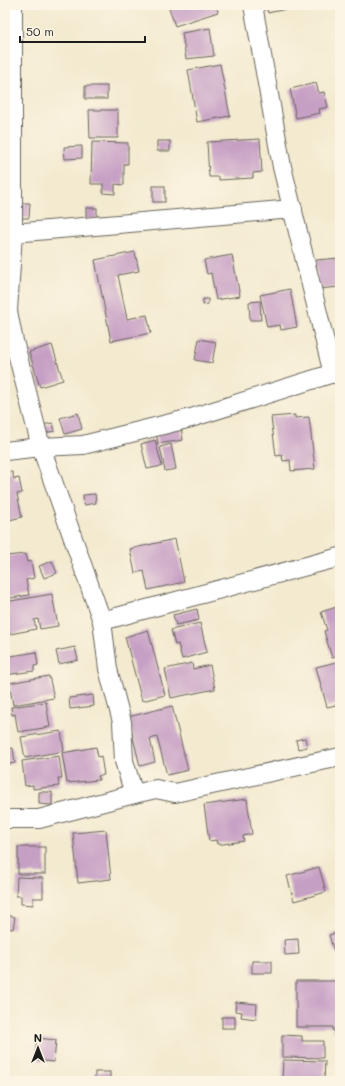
<svg xmlns="http://www.w3.org/2000/svg" width="345" height="1086" viewBox="0 0 345 1086" font-family="Mali,sans-serif">
	<rect width="100%" height="100%" fill="#fcf5e5"/>
	<filter id="ink" filterUnits="userSpaceOnUse"><feTurbulence type="fractalNoise" baseFrequency=".025" numOctaves="2"/><feDisplacementMap in="SourceGraphic" scale="8" xChannelSelector="R" yChannelSelector="G"/><feConvolveMatrix kernelMatrix="1 2 1 2 8 2 1 2 1" color-interpolation-filters="sRGB"/></filter>
	<filter id="wash" filterUnits="userSpaceOnUse"><feTurbulence type="fractalNoise" baseFrequency=".012" numOctaves="4" result="noise"/><feDisplacementMap in="SourceGraphic" scale="16" xChannelSelector="R" yChannelSelector="G"/><feGaussianBlur stdDeviation="0.9" result="paint"/><feColorMatrix in="noise" values="0 0 0 0 0 0 0 0 0 0 0 0 0 0 0 0 0 1.4 0 .05"/><feComposite in="paint" operator="in"/></filter>
	<g filter="url(#wash)">
		<rect width="100%" height="100%" fill="#f3eacf"/>
		<g id="blocks">
			<g fill="#c69fc4">
				<polygon points="168,5 216,5 218,12 175,26"/>
				<polygon points="266,5 285,5 286,9 268,13"/>
				<polygon points="210,28 214,56 186,59 182,33"/>
				<polygon points="220,64 230,116 197,122 188,70"/>
				<polygon points="316,83 319,93 324,92 328,107 319,109 320,113 296,118 290,89"/>
				<rect x="85" y="86" width="22" height="13"/>
				<polygon points="89,110 118,110 118,138 90,138"/>
				<polygon points="260,139 262,172 253,173 253,178 219,180 219,177 209,177 207,142"/>
				<rect x="157" y="141" width="13" height="10"/>
				<polygon points="92,142 128,143 128,164 124,164 124,185 115,184 115,194 103,193 103,184 91,184"/>
				<polygon points="82,146 82,158 65,159 64,147"/>
				<rect x="153" y="186" width="12" height="16"/>
				<polygon points="19,203 30,203 29,218 19,218"/>
				<rect x="86" y="208" width="11" height="11"/>
				<polygon points="135,252 139,271 118,275 127,319 147,315 151,333 111,341 95,260"/>
				<polygon points="232,255 240,296 216,300 211,273 207,274 204,260"/>
				<polygon points="340,258 340,287 318,289 316,260"/>
				<polygon points="290,289 297,327 281,330 280,325 267,327 260,295"/>
				<polygon points="203,299 208,299 208,304 203,305"/>
				<polygon points="260,301 261,320 250,320 249,302"/>
				<polygon points="199,339 216,342 212,363 195,360"/>
				<polygon points="52,345 63,380 40,387 29,352"/>
				<polygon points="78,413 82,429 65,434 60,418"/>
				<polygon points="295,415 295,418 309,417 315,469 291,471 290,460 283,461 282,455 276,456 271,417"/>
				<polygon points="53,423 55,431 44,433 42,425"/>
				<polygon points="181,427 183,440 158,444 156,431"/>
				<polygon points="155,440 162,466 147,469 141,444"/>
				<polygon points="171,444 176,469 165,471 160,447"/>
				<polygon points="12,472 14,479 19,478 22,493 17,494 22,517 5,521 5,473"/>
				<polygon points="95,494 96,503 84,505 83,495"/>
				<polygon points="175,539 184,582 148,590 144,571 135,573 130,549"/>
				<polygon points="26,554 27,562 31,561 34,578 26,580 29,595 5,599 5,556"/>
				<polygon points="52,561 57,573 44,578 39,566"/>
				<polygon points="52,594 58,626 40,629 38,619 34,620 36,629 5,635 5,602"/>
				<polygon points="340,606 340,655 332,658 324,631 327,630 321,612"/>
				<polygon points="197,609 199,620 176,625 173,615"/>
				<polygon points="200,623 207,652 182,659 178,644 175,645 171,630"/>
				<polygon points="148,630 165,695 142,701 125,637"/>
				<polygon points="75,647 78,660 59,664 56,651"/>
				<polygon points="36,652 38,665 34,666 34,671 5,675 5,657"/>
				<polygon points="340,661 340,704 327,707 316,667"/>
				<polygon points="192,663 193,669 210,665 215,689 171,698 165,669"/>
				<polygon points="49,676 54,698 13,705 9,683"/>
				<polygon points="93,695 94,706 70,709 69,698"/>
				<polygon points="46,702 50,727 18,732 15,714 12,715 11,707"/>
				<polygon points="172,706 188,770 167,775 157,737 150,739 155,762 140,766 128,717"/>
				<polygon points="5,710 8,727 5,727"/>
				<polygon points="61,731 64,751 25,758 21,737"/>
				<polygon points="305,738 307,747 298,749 296,740"/>
				<polygon points="96,747 98,757 101,756 104,775 98,776 99,780 67,783 62,753"/>
				<polygon points="13,748 15,763 5,765 5,749"/>
				<polygon points="59,756 62,778 58,778 59,786 33,789 33,785 25,786 22,761"/>
				<polygon points="39,792 52,792 52,805 39,804"/>
				<polygon points="247,799 252,834 243,836 244,841 223,844 217,844 216,840 209,841 204,805"/>
				<polygon points="106,830 111,879 78,883 73,833"/>
				<rect x="18" y="847" width="27" height="27"/>
				<polygon points="319,867 326,892 294,901 287,876"/>
				<polygon points="17,877 43,878 43,898 33,898 33,905 21,904 21,896 16,896"/>
				<polygon points="5,915 15,917 13,929 5,928"/>
				<polygon points="340,932 340,951 334,952 329,935"/>
				<polygon points="298,939 299,954 285,955 284,940"/>
				<rect x="252" y="961" width="20" height="12"/>
				<polygon points="296,981 340,981 340,1031 333,1031 333,1027 296,1027"/>
				<polygon points="236,1002 257,1004 256,1019 241,1017 242,1012 235,1011"/>
				<rect x="222" y="1017" width="13" height="11"/>
				<polygon points="5,1021 7,1021 6,1031 5,1031"/>
				<polygon points="282,1035 302,1036 302,1041 323,1041 323,1058 282,1057"/>
				<polygon points="37,1038 56,1040 54,1062 35,1060"/>
				<polygon points="283,1060 325,1061 324,1081 282,1081"/>
				<rect x="95" y="1072" width="15" height="9"/>
			</g>
		</g>
	</g>
	<g filter="url(#ink)">
		<use href="#blocks" fill-opacity="0" stroke="#67645b" stroke-width="1"/>
		<g fill="none" stroke-linecap="round" stroke-linejoin="round">
			<defs>
				<g id="minor">
					<polyline points="13,5 13,233 8,311 13,337 41,447 102,621 108,669 122,722 124,761 134,794 156,789 175,793 340,757"/>
					<polyline points="253,5 282,167 333,374"/>
					<polyline points="13,233 293,209"/>
					<polyline points="5,451 41,447 83,445 191,418 340,371"/>
					<polyline points="102,621 340,557"/>
					<polyline points="5,819 39,819 134,794"/>
				</g>
			</defs>
			<use href="#minor" stroke="#67645b" stroke-width="20"/>
			<use href="#minor" stroke="#fff" stroke-width="18"/>
		</g>
	</g>
	<rect width="345" height="1086" fill="none" stroke="#fcf5e5" stroke-width="20"/>
	<g transform="translate(38 1048)" stroke="#fcf5e5" stroke-width="3" paint-order="stroke">
	<path d="M0-3L7 15L0 10L-7 15Z" fill="#1c1c1c"/>
	<text y="-6" font-size="11" font-weight="bold" text-anchor="middle" fill="#1c1c1c">N</text>
	</g>
	<path d="M20 36v6h125v-6" fill="none" stroke="#1c1c1c" stroke-width="2"/>
	<text x="26" y="36" font-size="12" fill="#1c1c1c" stroke="#fcf5e5" stroke-width="3" paint-order="stroke">50 m</text>
</svg>
